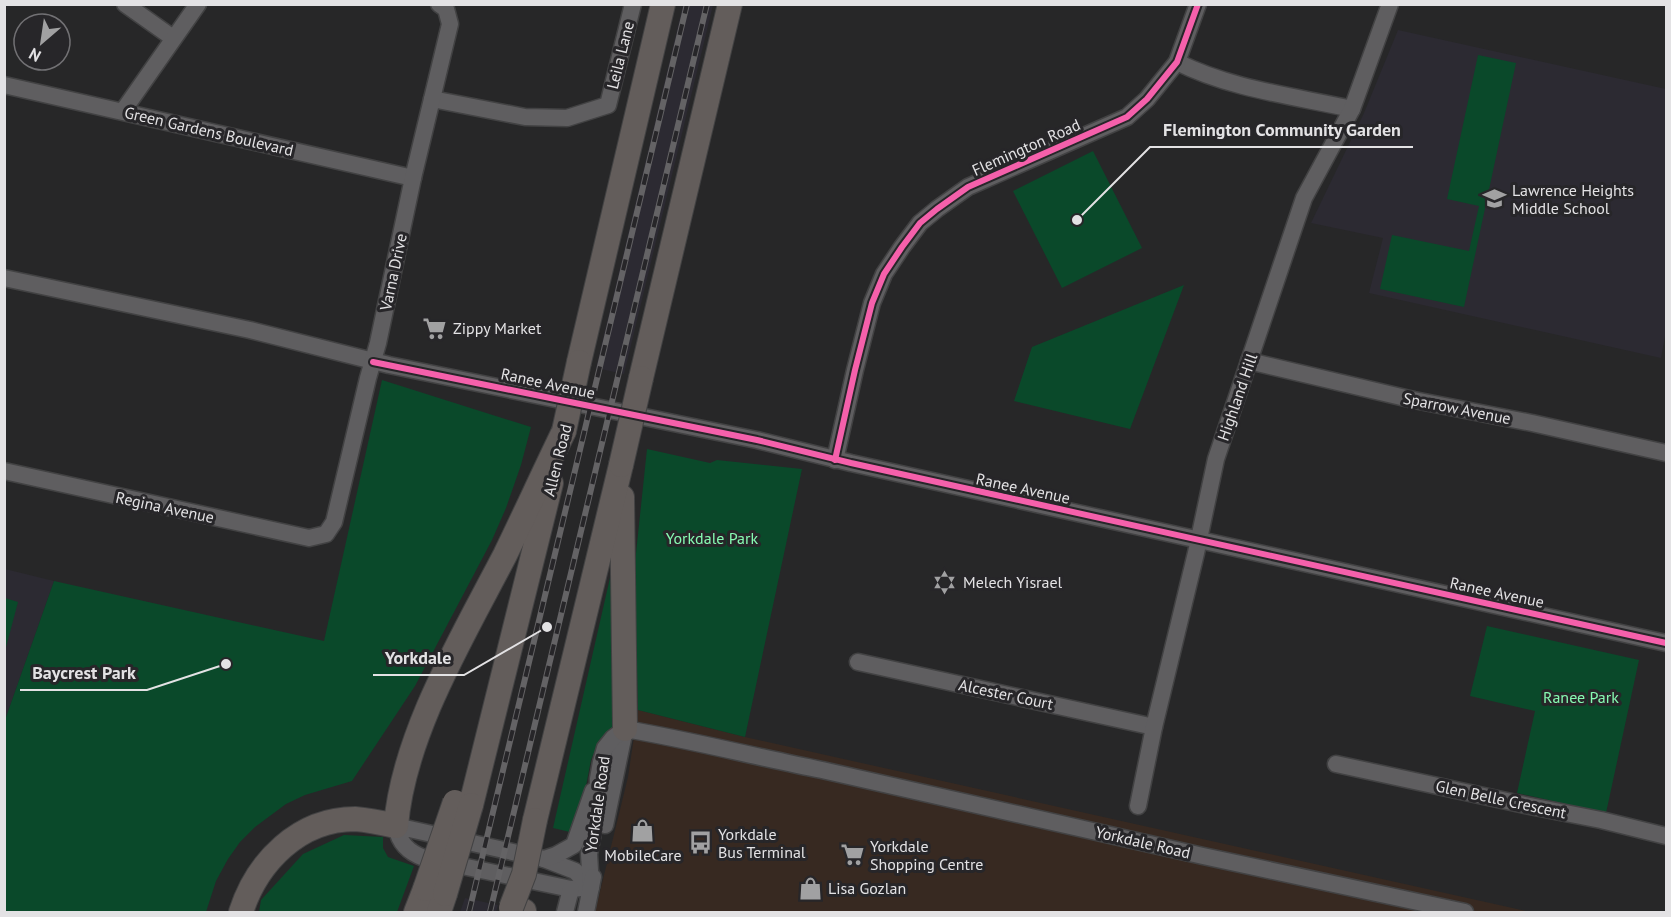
<svg xmlns="http://www.w3.org/2000/svg" width="1671" height="917" viewBox="0 0 1671 917" font-family="'PT Sans',sans-serif">
	<rect width="100%" height="100%" fill="#272728"/>
	<polygon fill="#372921" points="638,710 745,737 1530,912 595,912 628,777"/>
	<g fill="#2c2a32">
		<polygon points="683,5 713,5 624,374 596,368"/>
		<polygon points="1398,30 1666,89 1666,331 1661,358 1369,293 1383,238 1311,223 1364,113"/>
		<polygon points="5,569 54,581 5,720"/>
		<polygon points="465,898 498,905 496,912 460,912"/>
	</g>
	<g fill="#0a492a">
		<polygon points="1478,55 1516,63 1464,307 1380,289 1392,235 1469,251 1479,206 1447,199"/>
		<polygon points="1093,151 1142,248 1062,288 1013,191"/>
		<polygon points="1184,285 1130,429 1014,401 1032,347"/>
		<polygon points="382,380 531,427 521,465 506,508 492,540 415,686 352,781 305,795 286,804 255,827 240,842 228,859 216,881 206,912 5,912 5,720 54,581 324,641"/>
		<polygon points="647,449 710,463 717,460 802,469 745,737 638,710 637,669 632,591"/>
		<polygon points="612,569 617,727 600,739 591,760 586,786 574,833 553,828"/>
		<polygon points="5,598 18,602 5,651 4,598"/>
		<polygon points="1487,626 1639,660 1606,813 1517,793 1535,711 1470,696"/>
		<polygon points="344,835 383,837 383,848 388,857 414,866 397,912 259,912 261,900 303,854"/>
	</g>
	<g fill="none" stroke-linecap="round" stroke-linejoin="round">
		<defs>
			<g id="minor">
				<polyline points="125,4 173,38"/>
				<path d="M1177,62C1231,89 1293,96 1352,109"/>
				<polyline points="4,85 413,178"/>
				<polyline points="432,99 525,117 567,118 608,105 633,4"/>
				<polyline points="123,111 198,4"/>
				<polyline points="4,278 250,330 389,365 757,440 851,463 1666,643"/>
				<polyline points="1249,361 1414,400 1532,423 1666,453"/>
				<polyline points="835,460 855,370 872,303 884,274 902,247 920,223 937,209 968,187 1127,117 1147,99 1177,62 1198,4"/>
				<polyline points="4,471 309,538 326,534 334,522 368,378 378,343 413,178 450,24 446,9 439,4"/>
				<polyline points="858,662 1154,727"/>
				<polyline points="1336,764 1525,805 1601,820 1666,836"/>
				<polyline points="1138,806 1154,727 1196,553 1216,459 1304,198 1352,109 1390,4"/>
				<polyline points="605,825 625,729"/>
				<path d="M396,826L544,859L575,871L591,887L571,889L424,858C408,852 399,843 396,826Z"/>
				<polyline points="544,859 556,855 574,845 593,791"/>
				<path d="M591,887L589,854L598,805V779L601,762L605,748L613,738L625,729C691,740 756,757 822,770L1203,856L1465,912"/>
				<polyline points="565,912 571,889"/>
				<polyline points="586,912 593,877"/>
			</g>
			<g id="highway">
				<polyline points="579,362 663,4"/>
				<polyline points="641,378 730,4"/>
				<polyline points="622,497 625,729"/>
				<polyline points="471,805 551,483"/>
				<polyline points="535,820 621,465"/>
				<path d="M241,912C257,862 299,819 355,819C369,820 383,823 396,826C403,735 463,636 505,555C525,514 544,472 564,431"/>
				<polyline points="416,912 425,889"/>
				<polyline points="439,912 445,894"/>
				<polyline points="524,912 524,911"/>
			</g>
		</defs>
		<use href="#minor" stroke="#424243" stroke-width="19"/>
		<use href="#highway" stroke="#424243" stroke-width="26"/>
		<use href="#minor" stroke="#5f5e60" stroke-width="16"/>
		<use href="#highway" stroke="#635d5b" stroke-width="24"/>
		<defs>
			<g id="rail">
				<polyline points="469,912 687,4"/>
				<polyline points="490,912 707,4"/>
			</g>
		</defs>
		<use href="#rail" stroke="#646365" stroke-width="6"/>
		<use href="#rail" stroke="#272629" stroke-width="4" stroke-dasharray="11" stroke-linecap="butt"/>
		<defs>
			<g id="highway-bridge">
				<polyline points="564,431 579,362"/>
				<polyline points="621,465 641,378"/>
				<polyline points="425,889 455,802"/>
				<polyline points="445,894 471,805"/>
				<polyline points="511,908 524,874 535,820"/>
			</g>
		</defs>
		<use href="#highway-bridge" stroke="#424243" stroke-width="26" stroke-linecap="butt"/>
		<use href="#highway-bridge" stroke="#635d5b" stroke-width="24"/>
		<defs>
			<g id="cycleway">
				<polyline points="373,362 757,440 851,463 1666,643"/>
				<polyline points="835,460 855,370 872,303 884,274 902,247 920,223 937,209 968,187 1127,117 1147,99 1177,62 1198,4"/>
			</g>
		</defs>
		<use href="#cycleway" stroke="#272629" stroke-width="10"/>
		<use href="#cycleway" stroke="#f560ab" stroke-width="6"/>
	</g>
	<defs>
		<symbol id="school-bare" viewBox="-9 -9 18 18"><path d="M0-5L7-2L0 1L-7-2ZM-4 1L0 2.5L4 1V4Q0 6-4 4Z" fill="#a1a1a2" stroke="#272629" stroke-width="2.5" paint-order="stroke"/></symbol>
		<symbol id="supermarket-bare" viewBox="-9 -9 18 18"><path d="M-6-5.5h2.5l.6 2H6L4.5 2H-2.5L-4.4-4H-6ZM-1.5 3.2a1.3 1.3 0 1 0 .1 0ZM3 3.2a1.3 1.3 0 1 0 .1 0Z" fill="#a1a1a2" stroke="#272629" stroke-width="2.5" paint-order="stroke"/></symbol>
		<symbol id="synagogue-bare" viewBox="-9 -9 18 18"><path d="M0-6.5L5.6 3.2H-5.6ZM0 6.5L5.6-3.2H-5.6Z" fill="#a1a1a2" stroke="#272629" stroke-width="2.5" paint-order="stroke"/></symbol>
		<symbol id="shop-bare" viewBox="-9 -9 18 18"><path d="M-5-2.5h2.3a2.7 3.5 0 0 1 5.4 0H5L5.5 6h-11ZM-1.5-2.5h3a1.5 2.3 0 0 0-3 0Z" fill="#a1a1a2" stroke="#272629" stroke-width="2.5" paint-order="stroke"/></symbol>
		<symbol id="bus-bare" viewBox="-9 -9 18 18"><path d="M-5-6H5V4H4V6H2V4H-2V6H-4V4H-5ZM-3.5-4V0h7V-4ZM-3.5 1.2v1.5H-2V1.2ZM2 1.2v1.5H3.5V1.2Z" fill="#a1a1a2" stroke="#272629" stroke-width="2.5" paint-order="stroke"/></symbol>
	</defs>
	<g fill-rule="evenodd">
		<use href="#school-bare" x="1478" y="182" width="33" height="33"/>
		<use href="#supermarket-bare" x="418" y="312" width="33" height="33"/>
		<use href="#synagogue-bare" x="928" y="566" width="33" height="33"/>
		<use href="#shop-bare" x="626" y="814" width="33" height="33"/>
		<use href="#bus-bare" x="684" y="826" width="33" height="33"/>
		<use href="#supermarket-bare" x="836" y="838" width="33" height="33"/>
		<use href="#shop-bare" x="794" y="872" width="33" height="33"/>
	</g>
	<g text-anchor="middle" stroke-width="6" stroke-linejoin="round" paint-order="stroke">
		<g font-size="16" fill="#e3e2e4" stroke="#272629">
			<text transform="translate(620 55) rotate(-76)" y="6">Leila Lane</text>
			<text transform="translate(209 131) rotate(13)" y="6">Green Gardens Boulevard</text>
			<text transform="translate(1026 147) rotate(-24)" y="6">Flemington Road</text>
			<text transform="translate(393 272) rotate(-78)" y="6">Varna Drive</text>
			<text transform="translate(548 383) rotate(12)" y="6">Ranee Avenue</text>
			<text transform="translate(1237 397) rotate(-71)" y="6">Highland Hill</text>
			<text transform="translate(1457 408) rotate(11)" y="6">Sparrow Avenue</text>
			<text transform="translate(557 460) rotate(-76)" y="6">Allen Road</text>
			<text transform="translate(1023 488) rotate(12)" y="6">Ranee Avenue</text>
			<text transform="translate(165 507) rotate(12)" y="6">Regina Avenue</text>
			<text transform="translate(1497 592) rotate(12)" y="6">Ranee Avenue</text>
			<text transform="translate(1006 694) rotate(12)" y="6">Alcester Court</text>
			<text transform="translate(1501 799) rotate(12)" y="6">Glen Belle Crescent</text>
			<text transform="translate(597 804) rotate(-82)" y="6">Yorkdale Road</text>
			<text transform="translate(1143 842) rotate(13)" y="6">Yorkdale Road</text>
		</g>
		<g font-size="16" fill="#e3e2e4" stroke="#272629" text-anchor="start">
			<text x="1512" y="196">Lawrence Heights<tspan x="1512" dy="18">Middle School</tspan></text>
			<text x="453" y="334">Zippy Market</text>
			<text x="963" y="588">Melech Yisrael</text>
			<text x="718" y="840">Yorkdale<tspan x="718" dy="18">Bus Terminal</tspan></text>
			<text x="870" y="852">Yorkdale<tspan x="870" dy="18">Shopping Centre</tspan></text>
			<text x="643" y="861" text-anchor="middle">MobileCare</text>
			<text x="828" y="894">Lisa Gozlan</text>
		</g>
		<g font-size="16" fill="#87fab2" stroke="#272629">
			<text x="712" y="544">Yorkdale Park</text>
			<text x="1581" y="703">Ranee Park</text>
		</g>
	</g>
	<path fill="none" stroke="#e3e2e4" stroke-width="2" d="M1077 220L1150 147H1413M547 627L464 675H373M226 664L147 690H20"/>
	<g fill="#e3e2e4" stroke="#272629" stroke-width="2">
		<circle cx="1077" cy="220" r="6"/>
		<circle cx="547" cy="627" r="6"/>
		<circle cx="226" cy="664" r="6"/>
	</g>
	<g font-size="18" text-anchor="middle" font-weight="bold" fill="#e3e2e4" stroke="#272629" stroke-width="6" stroke-linejoin="round" paint-order="stroke">
		<text x="1282" y="136">Flemington Community Garden</text>
		<text x="418" y="664">Yorkdale</text>
		<text x="84" y="679">Baycrest Park</text>
	</g>
	<rect width="1671" height="917" fill="none" stroke="#e3e2e4" stroke-width="12"/>
	<g transform="translate(42 42) rotate(209)"><circle r="28" fill="#272629" stroke="#727174" stroke-width="1.5"/>
	<path d="M0-4.5L10 22L0 15L-10 22Z" fill="#a1a1a2"/>
	<text y="-9" font-size="16" font-weight="bold" text-anchor="middle" fill="#e3e2e4">N</text>
	</g>
</svg>
